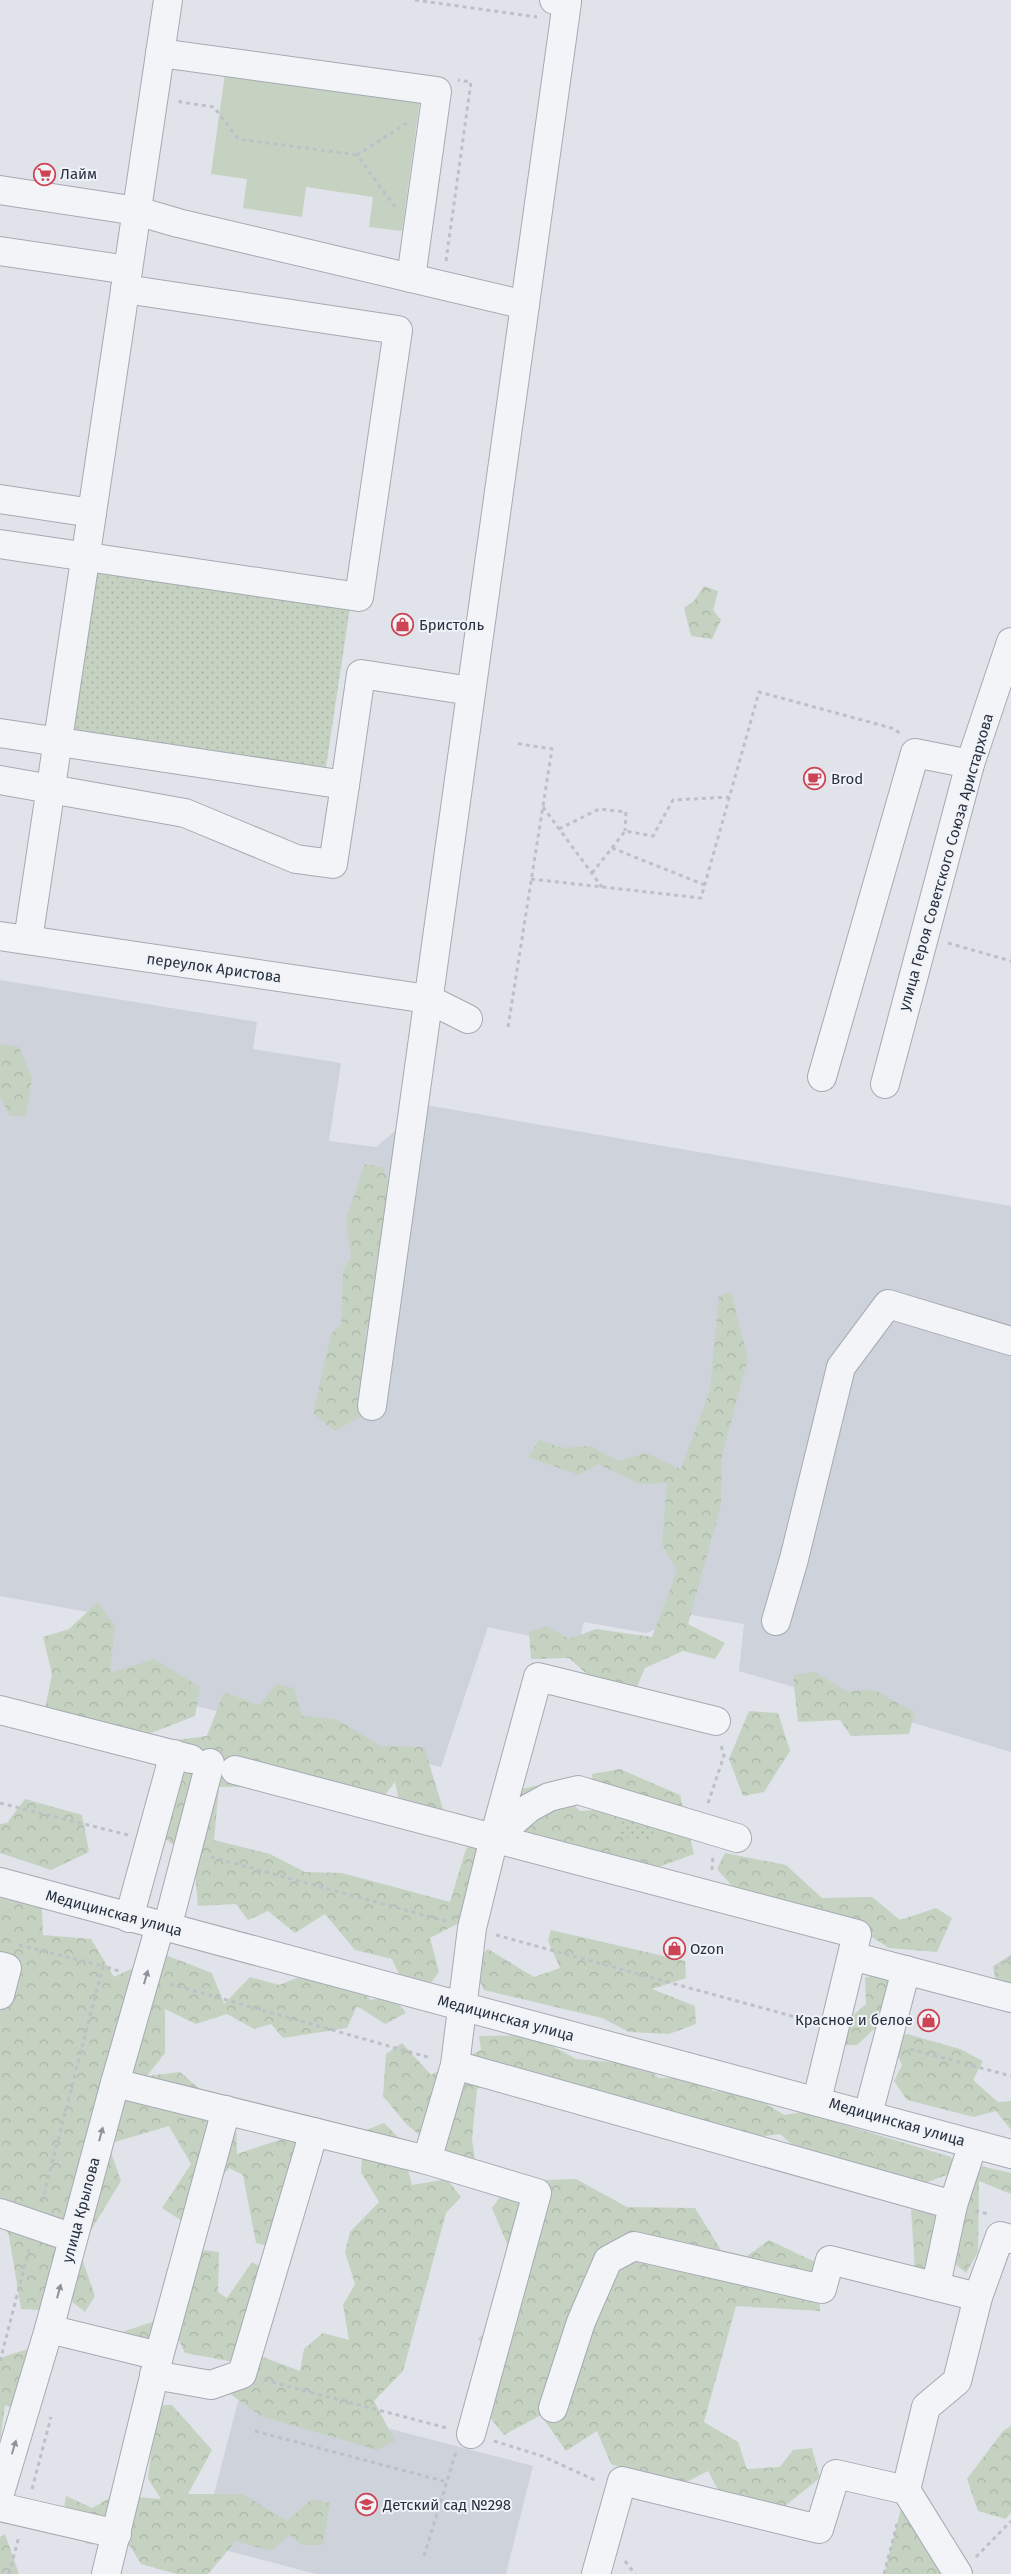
<svg xmlns="http://www.w3.org/2000/svg" width="1011" height="2574" viewBox="0 0 1011 2574" font-family="'Fira Sans',sans-serif">
	<defs>
		<pattern id="forest-crowns" width="20" height="18" patternUnits="userSpaceOnUse" patternTransform="scale(1.25)"><rect width="20" height="18" fill="#c5d2c1"/><path d="M2 6a3 3 0 1 1 6 0M12 15a3 3 0 1 1 6 0" fill="none" stroke="#a9b5a7"/></pattern>
		<pattern id="park-dots" width="8" height="8" patternUnits="userSpaceOnUse" patternTransform="scale(1.25)"><rect width="8" height="8" fill="#c5d2c1"/><path d="M2 2h.1M6 6h.1" fill="none" stroke="#a9b5a7" stroke-width="1.8" stroke-linecap="round"/></pattern>
	</defs>
	<rect width="100%" height="100%" fill="#e0e3e9"/>
	<g fill="#ced2db">
		<polygon points="0,980 257,1022 253,1049 341,1063 329,1141 376,1147 426,1105 1011,1206 1011,1752 739,1671 744,1624 692,1615 646,1633 584,1622 578,1646 488,1627 441,1767 88,1679 99,1614 0,1596"/>
		<polygon points="241,2390 533,2466 506,2574 316,2574 201,2544"/>
	</g>
	<polygon fill="#c5d2c1" points="225,73 420,100 402,231 369,227 373,197 306,187 302,217 243,208 247,179 211,174"/>
	<g fill="url(#forest-crowns)">
		<polygon points="704,586 718,591 713,610 721,620 712,639 691,636 684,608 694,601"/>
		<polygon points="0,1044 19,1047 32,1078 26,1116 10,1116 0,1097"/>
		<polygon points="365,1164 383,1167 394,1196 376,1261 375,1314 365,1331 368,1368 357,1397 363,1415 335,1431 313,1414 331,1334 341,1324 343,1270 351,1257 346,1219"/>
		<polygon points="731,1292 748,1358 722,1456 721,1505 688,1624 725,1643 715,1659 683,1651 645,1668 636,1689 606,1691 569,1658 531,1659 529,1632 547,1626 569,1639 596,1629 652,1637 677,1571 662,1544 667,1483 640,1484 598,1464 579,1475 528,1457 539,1440 563,1448 591,1446 618,1461 646,1453 681,1469 710,1390 719,1296"/>
		<polygon points="98,1602 115,1626 110,1673 154,1659 200,1687 195,1716 112,1748 45,1709 52,1674 43,1637 69,1629"/>
		<polygon points="815,1672 846,1691 874,1690 915,1712 909,1734 851,1736 840,1720 798,1722 793,1675"/>
		<polygon points="277,1684 294,1688 302,1716 336,1719 381,1746 424,1747 443,1809 427,1827 403,1819 395,1782 380,1801 289,1787 219,1787 214,1840 270,1854 305,1872 342,1873 450,1902 466,1849 477,1840 482,1859 467,1919 430,1938 439,1972 425,1991 403,1983 392,1959 355,1950 325,1914 295,1933 268,1911 248,1920 236,1904 198,1906 194,1859 146,1826 151,1781 169,1741 207,1736 224,1692 259,1705"/>
		<polygon points="749,1711 778,1713 790,1751 764,1792 743,1796 729,1759"/>
		<polygon points="620,1769 680,1795 694,1854 623,1880 524,1852 513,1791 552,1782 580,1811 595,1810 592,1774"/>
		<polygon points="25,1799 82,1815 89,1852 51,1870 0,1853 0,1824 7,1823"/>
		<polygon points="725,1853 786,1865 822,1898 872,1897 900,1920 936,1908 952,1918 937,1952 889,1948 858,1928 757,1914 717,1869"/>
		<polygon points="0,1893 30,1899 42,1908 43,1935 91,1939 114,1977 163,1954 212,1973 224,2004 250,1977 279,1985 307,1974 357,1988 371,2000 391,1995 406,2013 385,2024 357,2006 347,2028 283,2038 271,2024 254,2029 227,2014 196,2024 165,2009 165,2053 147,2076 180,2072 211,2099 236,2126 237,2154 288,2137 318,2159 270,2246 256,2243 243,2175 229,2168 185,2223 162,2208 191,2164 169,2126 108,2144 121,2181 79,2250 95,2296 85,2312 51,2285 39,2310 21,2309 9,2236 0,2215"/>
		<polygon points="551,1930 685,1961 686,1978 652,1989 695,2006 696,2024 669,2034 629,2032 602,2018 484,1990 471,1964 488,1949 534,1977 560,1968 548,1941"/>
		<polygon points="1011,1955 1011,2003 999,2000 993,1966"/>
		<polygon points="878,1973 891,1983 888,2016 857,2045 845,2045 848,2020 866,2004 865,1978"/>
		<polygon points="907,2034 960,2049 983,2061 973,2080 998,2102 1011,2101 1011,2130 996,2111 974,2117 907,2100 894,2081 902,2065 891,2038"/>
		<polygon points="533,2035 576,2059 643,2065 659,2078 700,2078 713,2091 746,2091 784,2115 802,2112 951,2157 955,2166 981,2166 1011,2173 1011,2194 979,2181 978,2252 966,2273 938,2249 926,2271 915,2270 911,2210 936,2212 940,2228 949,2174 920,2185 816,2165 780,2134 736,2140 504,2073 477,2089 472,2139 475,2160 455,2163 407,2125 383,2096 386,2054 402,2043 431,2075 481,2050 479,2036"/>
		<polygon points="384,2123 399,2138 412,2185 447,2179 461,2197 446,2213 403,2371 374,2401 395,2441 377,2450 261,2416 229,2393 234,2362 185,2353 175,2332 144,2348 119,2333 152,2322 182,2297 202,2250 219,2252 218,2292 227,2298 252,2262 263,2268 253,2302 263,2357 300,2371 304,2349 323,2333 349,2340 343,2305 355,2284 345,2252 350,2232 379,2202 361,2172 364,2131"/>
		<polygon points="576,2179 627,2207 695,2208 721,2250 747,2256 769,2240 817,2263 820,2311 736,2306 704,2422 738,2442 747,2469 780,2467 793,2450 812,2448 820,2478 780,2510 722,2497 708,2471 675,2488 611,2464 597,2431 566,2451 541,2415 504,2435 474,2397 496,2365 478,2338 514,2318 511,2253 492,2208 512,2181"/>
		<polygon points="49,2342 36,2418 5,2405 0,2442 0,2358"/>
		<polygon points="149,2405 172,2405 212,2450 188,2494 243,2494 287,2521 312,2499 330,2503 323,2545 301,2545 290,2535 271,2551 236,2541 208,2574 177,2574 141,2564 130,2546 88,2544 61,2529 66,2496 92,2508 115,2495 161,2499 148,2479 153,2437"/>
		<polygon points="1011,2426 1011,2512 1006,2519 978,2511 967,2479 1003,2431"/>
		<polygon points="906,2490 958,2574 884,2574"/>
		<polygon points="5,2534 19,2574 0,2574 0,2537"/>
	</g>
	<g fill="url(#park-dots)">
		<polygon points="94,569 350,607 325,774 69,735"/>
		<polygon points="624,1816 655,1824 650,1844 619,1835"/>
	</g>
	<g fill="none" stroke-linecap="round" stroke-linejoin="round">
		<defs>
			<g id="minor">
				<polyline points="160,53 437,91 411,278"/>
				<polyline points="0,190 137,211 178,223 525,305"/>
				<polyline points="0,251 128,270"/>
				<polyline points="0,499 92,513 168,0"/>
				<polyline points="0,544 359,597 398,330 125,289"/>
				<polyline points="0,733 345,785 361,674 471,691"/>
				<polyline points="0,780 185,813 296,859 333,864 345,785"/>
				<polyline points="0,936 428,999 468,1019"/>
				<polyline points="28,940 92,513"/>
				<polyline points="822,1077 915,753 970,764"/>
				<polyline points="885,1084 970,764 1011,642"/>
				<polyline points="372,1406 567,2 554,0"/>
				<polyline points="776,1621 794,1559 841,1367 888,1304 1011,1341"/>
				<polyline points="0,1710 191,1759"/>
				<polyline points="235,1770 857,1934 817,2100"/>
				<polyline points="494,1838 529,1808 549,1797 578,1790 737,1838"/>
				<polyline points="0,1882 1011,2154"/>
				<polyline points="129,1918 174,1754"/>
				<polyline points="167,1928 210,1763"/>
				<polyline points="852,1956 1011,1998"/>
				<polyline points="0,1966 7,1968 0,1995"/>
				<polyline points="455,2065 953,2205"/>
				<polyline points="115,2083 427,2160 455,2065 472,1928 494,1838 538,1677 716,1721"/>
				<polyline points="868,2114 906,1970"/>
				<polyline points="427,2160 537,2193 471,2434"/>
				<polyline points="0,2213 73,2238"/>
				<polyline points="936,2285 953,2205 973,2144"/>
				<polyline points="978,2297 1000,2236 1011,2239"/>
				<polyline points="49,2329 159,2356"/>
				<polyline points="154,2375 211,2385 242,2374 314,2132"/>
				<polyline points="553,2408 581,2322 608,2260 634,2246 822,2289 830,2260 978,2297 957,2381 926,2407 906,2490 958,2574"/>
				<polyline points="0,2493 49,2329 115,2083 160,1926"/>
				<polyline points="0,2507 117,2534"/>
				<polyline points="106,2574 159,2356 226,2110"/>
				<polyline points="596,2574 622,2481 819,2529 836,2474 906,2490"/>
			</g>
		</defs>
		<use href="#minor" stroke="#a5aab3" stroke-width="30"/>
		<g stroke="#bdc1c7" stroke-width="3" stroke-dasharray="4 4" stroke-linecap="butt">
			<polyline points="415,0 537,17"/>
			<polyline points="180,100 180,102 214,107 238,139 357,155"/>
			<polyline points="395,207 357,155 407,123"/>
			<polyline points="446,261 471,82 458,80"/>
			<polyline points="543,807 602,887"/>
			<polyline points="559,829 599,809 626,812 625,831"/>
			<polyline points="612,848 625,831 653,836 673,800 729,797"/>
			<polyline points="592,873 612,848 705,885"/>
			<polyline points="531,879 701,898 759,692 895,729 900,734"/>
			<polyline points="948,943 1011,961"/>
			<polyline points="508,1027 552,749 514,743"/>
			<polyline points="0,1803 128,1835"/>
			<polyline points="708,1803 724,1756 721,1745"/>
			<polyline points="211,1857 449,1922"/>
			<polyline points="712,1870 713,1856"/>
			<polyline points="496,1935 810,2021"/>
			<polyline points="19,1945 103,1966"/>
			<polyline points="995,1969 1011,1957"/>
			<polyline points="170,1984 431,2058"/>
			<polyline points="910,2049 1011,2076"/>
			<polyline points="42,2202 103,1966 122,1972"/>
			<polyline points="975,2211 989,2214"/>
			<polyline points="0,2361 29,2249"/>
			<polyline points="264,2380 447,2428"/>
			<polyline points="255,2431 447,2482"/>
			<polyline points="494,2441 542,2456 597,2481"/>
			<polyline points="32,2489 51,2417"/>
			<polyline points="424,2556 456,2452"/>
			<polyline points="976,2557 1011,2521"/>
			<polyline points="625,2561 635,2574"/>
			<polyline points="9,2574 19,2536"/>
			<polyline points="884,2574 897,2524"/>
		</g>
		<use href="#minor" stroke="#f2f4f7" stroke-width="28"/>
	</g>
	<defs><path id="oneway-solid" d="M-6-.8H1V-3.2L6.5 0L1 3.2V.8H-6Z" transform="scale(1.25)"/></defs>
	<g fill="#8d929c">
		<use href="#oneway-solid" transform="translate(146 1977) rotate(-74)"/>
		<use href="#oneway-solid" transform="translate(101 2134) rotate(-75)"/>
		<use href="#oneway-solid" transform="translate(59 2291) rotate(-75)"/>
		<use href="#oneway-solid" transform="translate(14 2447) rotate(-73)"/>
	</g>
	<defs>
		<symbol id="supermarket-ring" viewBox="-11 -11 22 22"><circle r="9.5" fill="#eff2f6" stroke="#cd4554" stroke-width="1.5"/><path d="M-6-5.5h2.5l.6 2H6L4.5 2H-2.5L-4.4-4H-6ZM-1.5 3.2a1.3 1.3 0 1 0 .1 0ZM3 3.2a1.3 1.3 0 1 0 .1 0Z" fill="#cd4554"/></symbol>
		<symbol id="shop-ring" viewBox="-11 -11 22 22"><circle r="9.5" fill="#eff2f6" stroke="#cd4554" stroke-width="1.5"/><path d="M-5-2.5h2.3a2.7 3.5 0 0 1 5.4 0H5L5.5 6h-11ZM-1.5-2.5h3a1.5 2.3 0 0 0-3 0Z" fill="#cd4554"/></symbol>
		<symbol id="cafe-ring" viewBox="-11 -11 22 22"><circle r="9.5" fill="#eff2f6" stroke="#cd4554" stroke-width="1.5"/><path d="M-5.5-4.5H6V0H3Q3 3.5 0 3.5H-2.5Q-5.5 3.5-5.5 0ZM3-3.2v2h1.7v-2ZM-6 4.5H4V6H-6Z" fill="#cd4554"/></symbol>
		<symbol id="school-ring" viewBox="-11 -11 22 22"><circle r="9.5" fill="#eff2f6" stroke="#cd4554" stroke-width="1.5"/><path d="M0-5L7-2L0 1L-7-2ZM-4 1L0 2.5L4 1V4Q0 6-4 4Z" fill="#cd4554"/></symbol>
	</defs>
	<g fill-rule="evenodd">
		<use href="#supermarket-ring" x="32" y="162" width="25" height="25"/>
		<use href="#shop-ring" x="390" y="612" width="25" height="25"/>
		<use href="#cafe-ring" x="802" y="766" width="25" height="25"/>
		<use href="#shop-ring" x="662" y="1936" width="25" height="25"/>
		<use href="#shop-ring" x="916" y="2008" width="25" height="25"/>
		<use href="#school-ring" x="354" y="2492" width="25" height="25"/>
	</g>
	<g text-anchor="middle" stroke-width="4" stroke-linejoin="round" paint-order="stroke">
		<g font-size="15" fill="#283040" stroke="#eff2f6" text-anchor="start">
			<text x="60" y="179">Лайм</text>
			<text x="419" y="630">Бристоль</text>
			<text x="831" y="784">Brod</text>
			<text x="690" y="1954">Ozon</text>
			<text x="913" y="2025" text-anchor="end">Красное и белое</text>
			<text x="383" y="2510">Детский сад №298</text>
		</g>
		<g font-size="15" fill="#283040" stroke="#eff2f6">
			<text transform="translate(946 862) rotate(-74)" y="5">улица Героя Советского Союза Аристархова</text>
			<text transform="translate(214 968) rotate(8)" y="5">переулок Аристова</text>
			<text transform="translate(114 1913) rotate(15)" y="5">Медицинская улица</text>
			<text transform="translate(506 2018) rotate(15)" y="5">Медицинская улица</text>
			<text transform="translate(897 2122) rotate(16)" y="5">Медицинская улица</text>
			<text transform="translate(81 2210) rotate(-75)" y="5">улица Крылова</text>
		</g>
	</g>
</svg>
